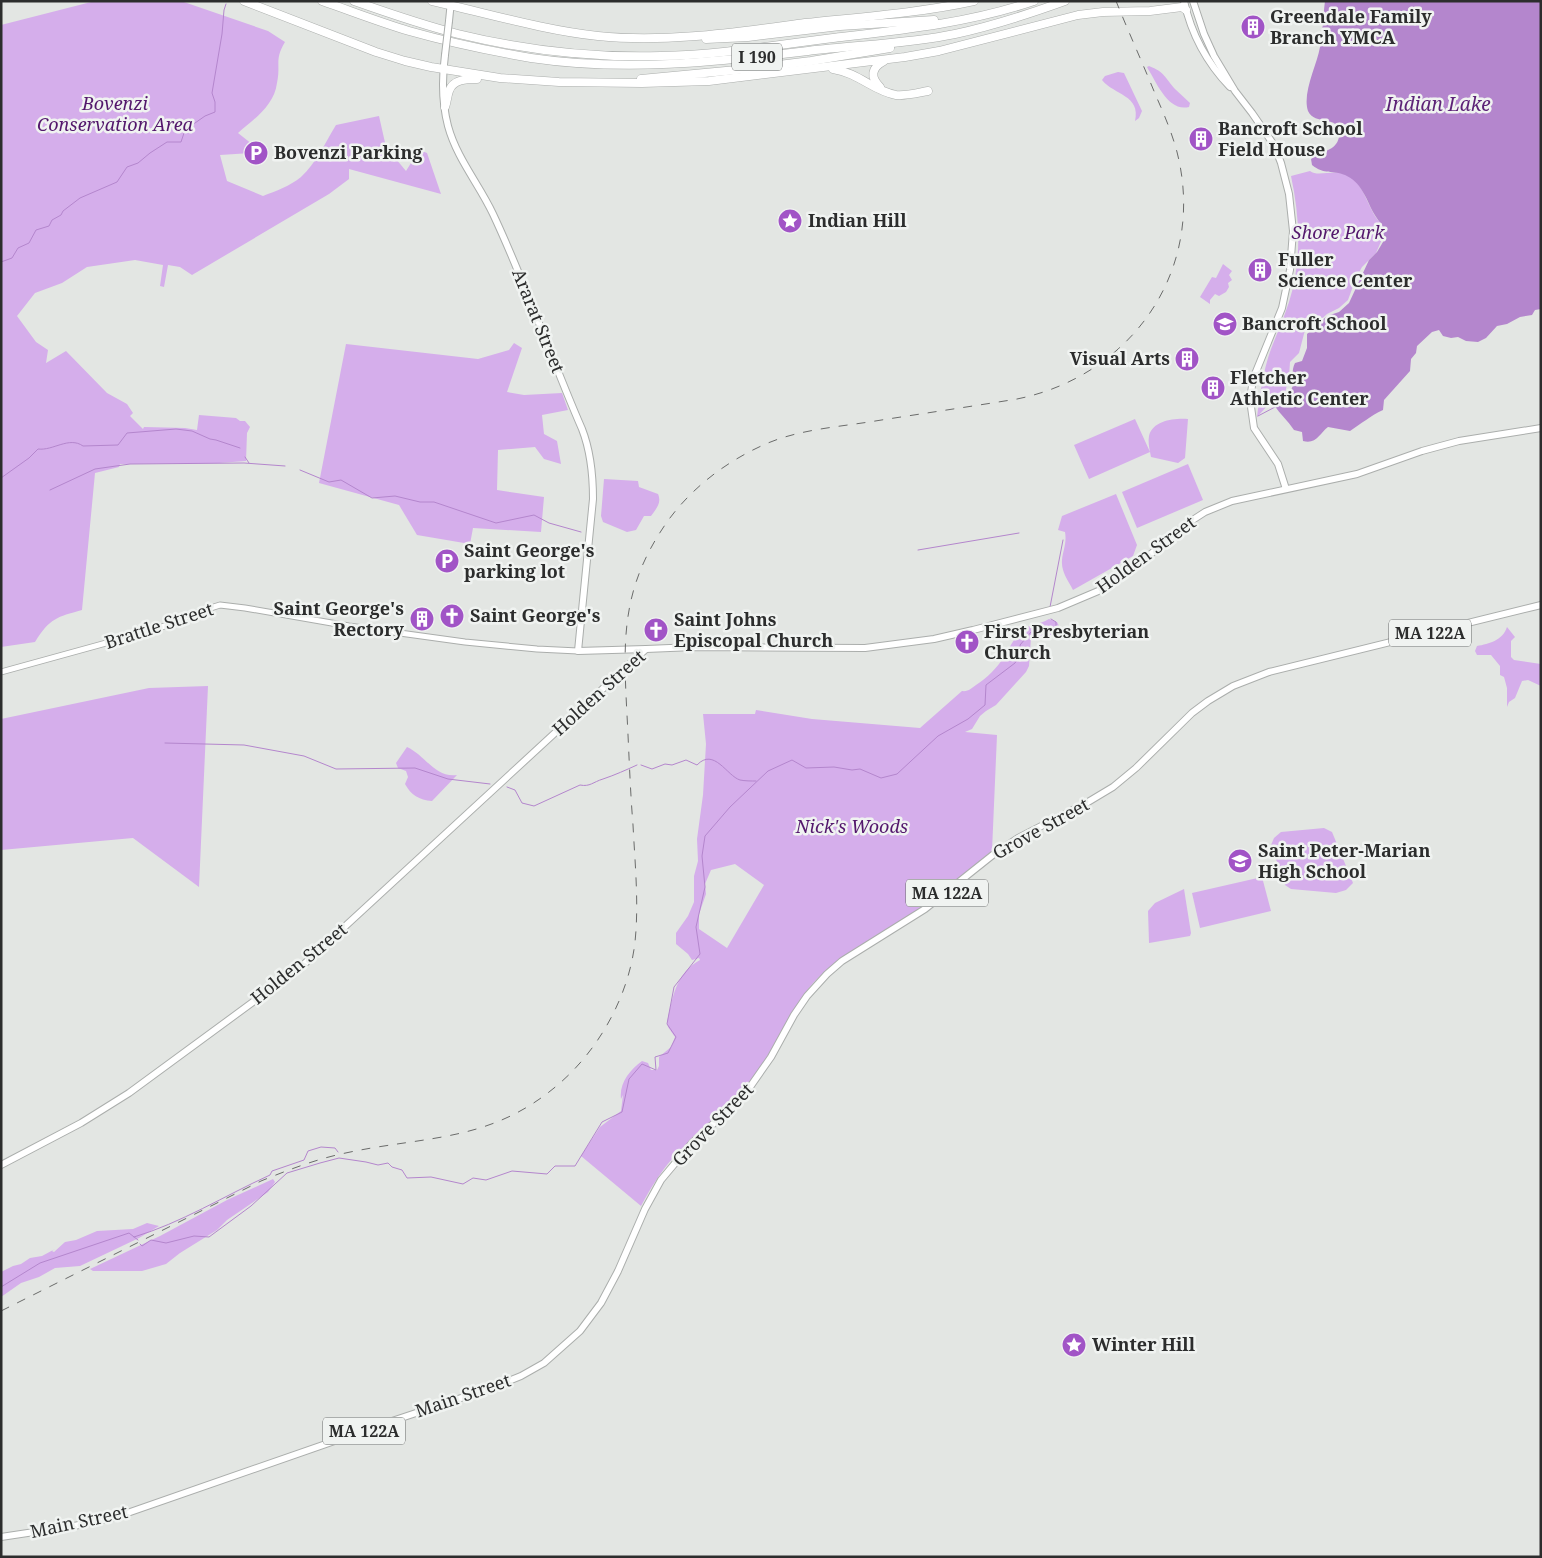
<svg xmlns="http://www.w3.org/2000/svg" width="1542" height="1558" viewBox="0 0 1542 1558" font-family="'Noto Serif',serif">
	<rect width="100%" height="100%" fill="#e3e6e3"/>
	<g fill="#d5aeeb" fill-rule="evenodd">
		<path d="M95,1H181L268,31L285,42C274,60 281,64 277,83C274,106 254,119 238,133L257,148L251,153L220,155L227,181L263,196C276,191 290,186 301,177C316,163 325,143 336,125L379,116L386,147L406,171L419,150L427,153L441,194L349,169V179L329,194L192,275L180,267L168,265L164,287L160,286L163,265L135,260L87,267L62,283L35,293L17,316L36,342L48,350L46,363L66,351L107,393L127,404L133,413L130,416L143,429L144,427L185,428L197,430L199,415L236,418L240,421H245L250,427L247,433L246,461L219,463L120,464L119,467L95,473L82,610C57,617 50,618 35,642L1,647V25Z"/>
		<path d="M1149,66C1165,72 1165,78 1175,89C1180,94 1185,98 1190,103L1189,107C1168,112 1157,83 1148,69L1147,67Z"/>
		<path d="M1118,72L1124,73L1142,111L1139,118L1135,121C1141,95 1114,95 1102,80L1105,76Z"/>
		<path d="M1310,171C1319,178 1337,167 1351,177C1368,190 1368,215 1386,228V230L1376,253L1362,267L1356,278L1348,300L1339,308L1327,314L1316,324L1305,330L1299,353L1290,362L1289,377L1285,393L1269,404L1257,417C1260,394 1263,371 1271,349C1277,333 1284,318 1289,302C1302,261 1300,218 1291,176Z"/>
		<polygon points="1223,264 1232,271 1229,275 1232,280 1228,283 1229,287 1226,292 1219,296 1215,294 1210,300 1210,304 1200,297 1212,277 1216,278"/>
		<polygon points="514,343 522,348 507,392 524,395 562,393 568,410 542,415 544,434 557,441 561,464 544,459 535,447 498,450 497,490 544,497 541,532 473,528 470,544 417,535 399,505 319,483 346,344 478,359 509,350"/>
		<path d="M1135,419L1150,452C1149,447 1148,441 1149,436C1153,420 1175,418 1188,419L1185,458L1178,463L1151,457L1150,452L1089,479L1074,445Z"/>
		<polygon points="1188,464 1203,500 1137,528 1122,492"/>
		<path d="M604,479L638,481L639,487L658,494C662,503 656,509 651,516H644L636,530L627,532L603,522L601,516Z"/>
		<path d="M1116,494L1137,545L1133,556L1073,590C1068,580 1061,572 1062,560C1063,550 1067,543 1065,532L1058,530L1062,516Z"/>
		<path d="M1049,619L1057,622L1060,628L1055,635L1047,638L1036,634L1031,637L1029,666L1026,672L996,705L986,711L980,716L972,729L965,732L997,735L992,851C965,872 940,895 912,914C880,935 846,950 818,978C796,1000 785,1027 769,1054C759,1070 748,1085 735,1099C716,1121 692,1137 672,1159C660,1173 650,1189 641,1206L581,1156L600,1127L621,1111L623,1095L621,1099C619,1083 630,1070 642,1061L648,1063L651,1070H657L659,1066V1057L671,1047L675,1037L668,1027L667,1022C673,996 676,973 700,960L699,958L692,960L688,954L676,944V933L688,916L694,902V876L698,861L697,839L703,795L706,744L703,714H755L756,710L812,719L920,728L962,691C968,692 972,688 976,685C987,678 997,668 1004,657C1010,648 1013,639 1021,631C1028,624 1039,625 1049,619ZM735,864L764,885L727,948L699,929V914L706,894L705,884L711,870Z"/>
		<path d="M1507,627L1515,637L1511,641V657L1514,660L1541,664V686L1528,680L1522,681L1515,698L1509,702L1507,707V688L1504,677L1500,675V666L1491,655H1477L1475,651L1477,646C1489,644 1503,640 1507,627Z"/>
		<polygon points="208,686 199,887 133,838 1,850 1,719 149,688"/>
		<path d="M407,747C425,755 435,778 457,775L432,801C419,800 411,795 405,784L408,777L406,771L398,768L396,763Z"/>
		<polygon points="1324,828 1332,832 1353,883 1346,890 1336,893 1291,889 1285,885 1271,845 1274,838 1281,832"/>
		<polygon points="1262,877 1271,911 1200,928 1192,893"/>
		<polygon points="1184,889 1191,933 1190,936 1149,943 1148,911 1155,903"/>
		<polygon points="273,1179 275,1182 268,1192 227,1220 217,1230 180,1253 166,1264 142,1271 93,1271 90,1269 160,1236 227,1200"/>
		<polygon points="147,1223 159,1226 139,1238 80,1266 55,1268 39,1277 21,1283 1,1297 1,1272 13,1266 21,1264 30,1258 42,1256 55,1249 52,1251 54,1252 65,1242 76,1240 97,1231 133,1229"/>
	</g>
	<path fill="#b486cd" d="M1325,1H1541V309L1535,310L1532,315L1520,317L1507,324L1497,326L1486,338L1478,342L1466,341L1458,337L1451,338L1443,336L1439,330L1432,332L1417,346L1416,353L1411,359L1410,371L1384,400L1383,410C1370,416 1361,424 1350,431L1328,427C1320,433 1316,445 1303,441L1302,432L1294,430C1288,421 1280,414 1274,405C1278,393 1287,399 1292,388C1295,381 1290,373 1295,363L1302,361L1307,348V334L1327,316L1339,312L1349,303L1369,260L1377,252L1383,242L1384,228C1381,223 1376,218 1373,212C1366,198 1361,182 1345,175C1333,170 1324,175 1312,165L1311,159C1321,150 1336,152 1339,137C1342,113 1315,127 1308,111C1302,93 1317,65 1320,47C1323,32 1323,16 1325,1Z"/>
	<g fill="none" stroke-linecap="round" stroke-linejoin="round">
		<g stroke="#b486cd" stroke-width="1">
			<polyline points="1,262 12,258 18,248 29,243 36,230 49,226 52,220 61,215 63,211 80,198 117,182 127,167 138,163 150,153 167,142 181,142 185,130 205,116 215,112 215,102 212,93 222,34 224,10 226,4"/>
			<polyline points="1258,416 1277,406"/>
			<polyline points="245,457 249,463"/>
			<polyline points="300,470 329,482 341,480 372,498 395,496 420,502 434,502 496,523 534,515 549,523 581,532"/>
			<path d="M1,478L29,458L38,449C53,451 69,436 83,446L118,445L127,433L176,429L192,431L210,439L216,440L240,448"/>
			<polyline points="50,490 95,469 130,464 244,463 285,466"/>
			<polyline points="918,550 1019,533"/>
			<polyline points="1050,607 1063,540"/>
			<polyline points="165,743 244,745 304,756 336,769 415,768 448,779 490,784"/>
			<path d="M641,765L652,769L665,764L672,765L686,760L697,765C714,747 727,776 740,780C745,781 751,781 756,781"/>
			<path d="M507,787L515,790L522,803L534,806L580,785C590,787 593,782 603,779C615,775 626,770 637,765"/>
			<path d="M134,1237C181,1223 224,1196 270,1175L272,1171L304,1160L308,1151L321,1147L335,1148L338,1152"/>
			<polyline points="140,1244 142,1246 151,1240 166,1243 194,1236 209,1237 251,1206 287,1173 320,1163 339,1158 366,1162 378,1165 388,1163 392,1167 402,1170 407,1178 431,1177 463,1184 473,1178 486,1180 512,1171 547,1174 555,1166 575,1166 602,1122 622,1112 629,1079 642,1064 656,1070 655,1057 668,1053 676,1037 667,1024 674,987 700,954 696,927 705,887 702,856 705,836 730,807 768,771 792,760 806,768 834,767 852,770 860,769 881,778 897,774 938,736 968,719 985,705 986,685 1015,663 1021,654 1020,645 1031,632 1049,631 1056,627 1056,622 1051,619"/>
			<polyline points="1,1287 40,1263 129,1233 138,1240"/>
		</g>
		<defs>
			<polyline id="minor" points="1,672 146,632 174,623 201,611 220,605 245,608 349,626 465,642 537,649 578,651"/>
			<g id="major">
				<path d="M1184,1C1191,33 1207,63 1230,87"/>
				<polyline points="1193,1 1204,34 1214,56 1235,91 1252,113 1274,145 1281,163 1289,194 1293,231 1290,270 1282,308 1253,379 1250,400 1254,428 1278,464 1286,489"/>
				<polyline points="449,21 451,1"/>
				<path d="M445,55C442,78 442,103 448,126C457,159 479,184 493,214C526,284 551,358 582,429C591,452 593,475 593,499L578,651L646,649"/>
				<polyline points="1,1165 81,1123 129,1093 302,966 646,649 694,647 865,648 934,639 973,630 1058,608 1103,589 1128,573 1188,523 1205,512 1232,501 1357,474 1422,451 1459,441 1541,428"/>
				<polyline points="1,1537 74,1526 113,1518 392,1421 494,1387 521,1376 544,1363 580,1331 601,1303 618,1271 645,1209 661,1180 692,1143 743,1097 771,1057 794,1015 807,996 827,974 842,961 925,909 994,854 1018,838 1088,802 1113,787 1136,768 1192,713 1208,701 1233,686 1269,672 1541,605"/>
			</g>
			<g id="highway">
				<polyline points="244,1 376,52 405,61 431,67 500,78 559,82 642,83 709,81 905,57 939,51 1078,15 1103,12 1150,11 1182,7 1186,10"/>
				<path d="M322,1C351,11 379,22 409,31C448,42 490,51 531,58C624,72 716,62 808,51C857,45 907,44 955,34C992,26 1029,14 1065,1"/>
				<path d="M354,1C388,13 423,25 458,34C524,50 593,58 661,56C718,55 776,45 833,38C901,30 969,23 1034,1"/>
				<path d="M432,1C487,13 542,30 598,36C667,43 737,32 805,23C861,17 919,13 974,1"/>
				<polyline points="706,39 748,37 840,26 934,20"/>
				<path d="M833,69C859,73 873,91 896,95C907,96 917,93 928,91"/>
				<polyline points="641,79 747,69 811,61 890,48"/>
				<path d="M880,87C870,77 871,68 884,61"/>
				<path d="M445,107C447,102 447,96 449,91C453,79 467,79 477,79"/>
			</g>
		</defs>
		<use href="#minor" stroke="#abaeac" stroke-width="7"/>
		<use href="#major" stroke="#abaeac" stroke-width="8"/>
		<use href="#highway" stroke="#abaeac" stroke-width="9"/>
		<use href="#minor" stroke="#fff" stroke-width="5"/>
		<use href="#major" stroke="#fff" stroke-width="6"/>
		<use href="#highway" stroke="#fff" stroke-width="8"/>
		<path stroke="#6a6b6a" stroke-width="1" stroke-dasharray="9 9" stroke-linecap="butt" d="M1,1311L261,1181C288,1170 314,1160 341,1154C425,1135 490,1144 560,1083C600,1048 629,995 635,942C639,904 635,864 633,825C630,788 629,752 627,715C623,639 621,588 667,522C692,487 728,460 768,443C799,430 836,427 869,422C919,414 968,407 1017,399C1132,376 1207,269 1177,152C1172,133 1164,114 1156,96C1143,64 1129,33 1116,1"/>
		<defs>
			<polyline id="major-bridge" points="445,55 449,21"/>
		</defs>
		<use href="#major-bridge" stroke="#abaeac" stroke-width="8" stroke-linecap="butt"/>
		<use href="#major-bridge" stroke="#fff" stroke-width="6"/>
	</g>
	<defs>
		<symbol id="building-disc" viewBox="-11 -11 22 22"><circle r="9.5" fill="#a154c6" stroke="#f0f3f1"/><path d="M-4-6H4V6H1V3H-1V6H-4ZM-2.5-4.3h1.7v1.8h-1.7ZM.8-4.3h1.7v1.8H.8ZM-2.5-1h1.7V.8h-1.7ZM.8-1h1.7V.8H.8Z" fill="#fff"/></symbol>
		<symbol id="parking-disc" viewBox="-11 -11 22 22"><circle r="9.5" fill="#a154c6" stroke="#f0f3f1"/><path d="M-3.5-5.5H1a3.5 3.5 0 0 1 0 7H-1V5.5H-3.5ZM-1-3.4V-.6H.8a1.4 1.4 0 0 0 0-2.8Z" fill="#fff"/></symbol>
		<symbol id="sight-disc" viewBox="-11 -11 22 22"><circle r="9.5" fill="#a154c6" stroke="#f0f3f1"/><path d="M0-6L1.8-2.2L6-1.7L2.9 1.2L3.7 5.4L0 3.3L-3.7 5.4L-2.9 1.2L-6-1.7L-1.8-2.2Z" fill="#fff"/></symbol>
		<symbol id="school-disc" viewBox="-11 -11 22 22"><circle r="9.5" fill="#a154c6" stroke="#f0f3f1"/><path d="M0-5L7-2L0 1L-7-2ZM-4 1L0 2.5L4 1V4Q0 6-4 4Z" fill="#fff"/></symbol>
		<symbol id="church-disc" viewBox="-11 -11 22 22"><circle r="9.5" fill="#a154c6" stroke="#f0f3f1"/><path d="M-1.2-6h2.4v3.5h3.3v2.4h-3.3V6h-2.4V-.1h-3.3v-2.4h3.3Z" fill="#fff"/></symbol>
	</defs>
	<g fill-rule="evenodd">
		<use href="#building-disc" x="1239" y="13" width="28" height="28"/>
		<use href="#building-disc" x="1187" y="125" width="28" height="28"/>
		<use href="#parking-disc" x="242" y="139" width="28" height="28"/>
		<use href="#sight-disc" x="776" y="207" width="28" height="28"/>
		<use href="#building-disc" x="1246" y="256" width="28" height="28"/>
		<use href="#school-disc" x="1211" y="310" width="28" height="28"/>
		<use href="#building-disc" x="1173" y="345" width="28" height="28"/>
		<use href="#building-disc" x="1199" y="374" width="28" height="28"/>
		<use href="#parking-disc" x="433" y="547" width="28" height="28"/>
		<use href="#church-disc" x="438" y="602" width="28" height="28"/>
		<use href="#building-disc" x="408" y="605" width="28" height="28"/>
		<use href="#church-disc" x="642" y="616" width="28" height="28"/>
		<use href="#church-disc" x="953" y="628" width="28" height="28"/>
		<use href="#school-disc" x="1226" y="847" width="28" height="28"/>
		<use href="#sight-disc" x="1060" y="1331" width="28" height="28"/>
	</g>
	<g text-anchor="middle" stroke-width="5" stroke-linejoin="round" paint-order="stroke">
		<g fill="#f0f3f1" stroke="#676868" stroke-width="1">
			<rect x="732" y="43.5" width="50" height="27" rx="4"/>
			<rect x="1389" y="619.5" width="82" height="27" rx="4"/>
			<rect x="906" y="879.5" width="82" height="27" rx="4"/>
			<rect x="323" y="1417.5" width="82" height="27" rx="4"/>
		</g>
		<g font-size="16" font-weight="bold" fill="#2c2d2d">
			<text x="757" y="63">I 190</text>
			<text x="1430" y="639">MA 122A</text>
			<text x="947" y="899">MA 122A</text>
			<text x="364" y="1437">MA 122A</text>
		</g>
		<g font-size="18" font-weight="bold" fill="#2c2d2d" stroke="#f0f3f1" text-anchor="start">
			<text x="1270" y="23">Greendale Family<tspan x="1270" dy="21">Branch YMCA</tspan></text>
			<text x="1218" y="135">Bancroft School<tspan x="1218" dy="21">Field House</tspan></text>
			<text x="274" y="159">Bovenzi Parking</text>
			<text x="808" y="227">Indian Hill</text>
			<text x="1278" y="266">Fuller<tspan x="1278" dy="21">Science Center</tspan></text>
			<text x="1242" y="330">Bancroft School</text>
			<text x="1170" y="365" text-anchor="end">Visual Arts</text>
			<text x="1230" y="384">Fletcher<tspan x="1230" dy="21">Athletic Center</tspan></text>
			<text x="464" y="557">Saint George's<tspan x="464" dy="21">parking lot</tspan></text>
			<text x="404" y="615" text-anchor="end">Saint George's<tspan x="404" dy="21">Rectory</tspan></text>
			<text x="470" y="622">Saint George's</text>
			<text x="674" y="626">Saint Johns<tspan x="674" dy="21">Episcopal Church</tspan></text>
			<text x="984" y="638">First Presbyterian<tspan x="984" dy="21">Church</tspan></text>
			<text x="1258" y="857">Saint Peter-Marian<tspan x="1258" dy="21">High School</tspan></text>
			<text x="1092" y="1351">Winter Hill</text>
		</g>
		<g font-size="18" font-style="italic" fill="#53176c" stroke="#f0f3f1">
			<text x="115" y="110">Bovenzi<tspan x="115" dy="21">Conservation Area</tspan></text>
			<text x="1338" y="239">Shore Park</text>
			<text x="852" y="833">Nick's Woods</text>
		</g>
		<g font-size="18" fill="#2c2d2d" stroke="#f0f3f1">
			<text transform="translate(538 321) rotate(68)" y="6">Ararat Street</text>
			<text transform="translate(1146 555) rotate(-36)" y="6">Holden Street</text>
			<text transform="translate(159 626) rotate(-18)" y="6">Brattle Street</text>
			<text transform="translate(599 693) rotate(-42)" y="6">Holden Street</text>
			<text transform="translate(1041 829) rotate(-29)" y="6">Grove Street</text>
			<text transform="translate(299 964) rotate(-39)" y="6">Holden Street</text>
			<text transform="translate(713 1125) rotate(-46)" y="6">Grove Street</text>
			<text transform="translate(463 1396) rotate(-19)" y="6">Main Street</text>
			<text transform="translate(79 1522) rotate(-12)" y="6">Main Street</text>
		</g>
		<g font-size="19" font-style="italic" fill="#5c2277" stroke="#f0f3f1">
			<text x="1438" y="111">Indian Lake</text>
		</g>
	</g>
	<rect width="1542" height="1558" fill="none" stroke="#2c2d2d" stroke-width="5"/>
</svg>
